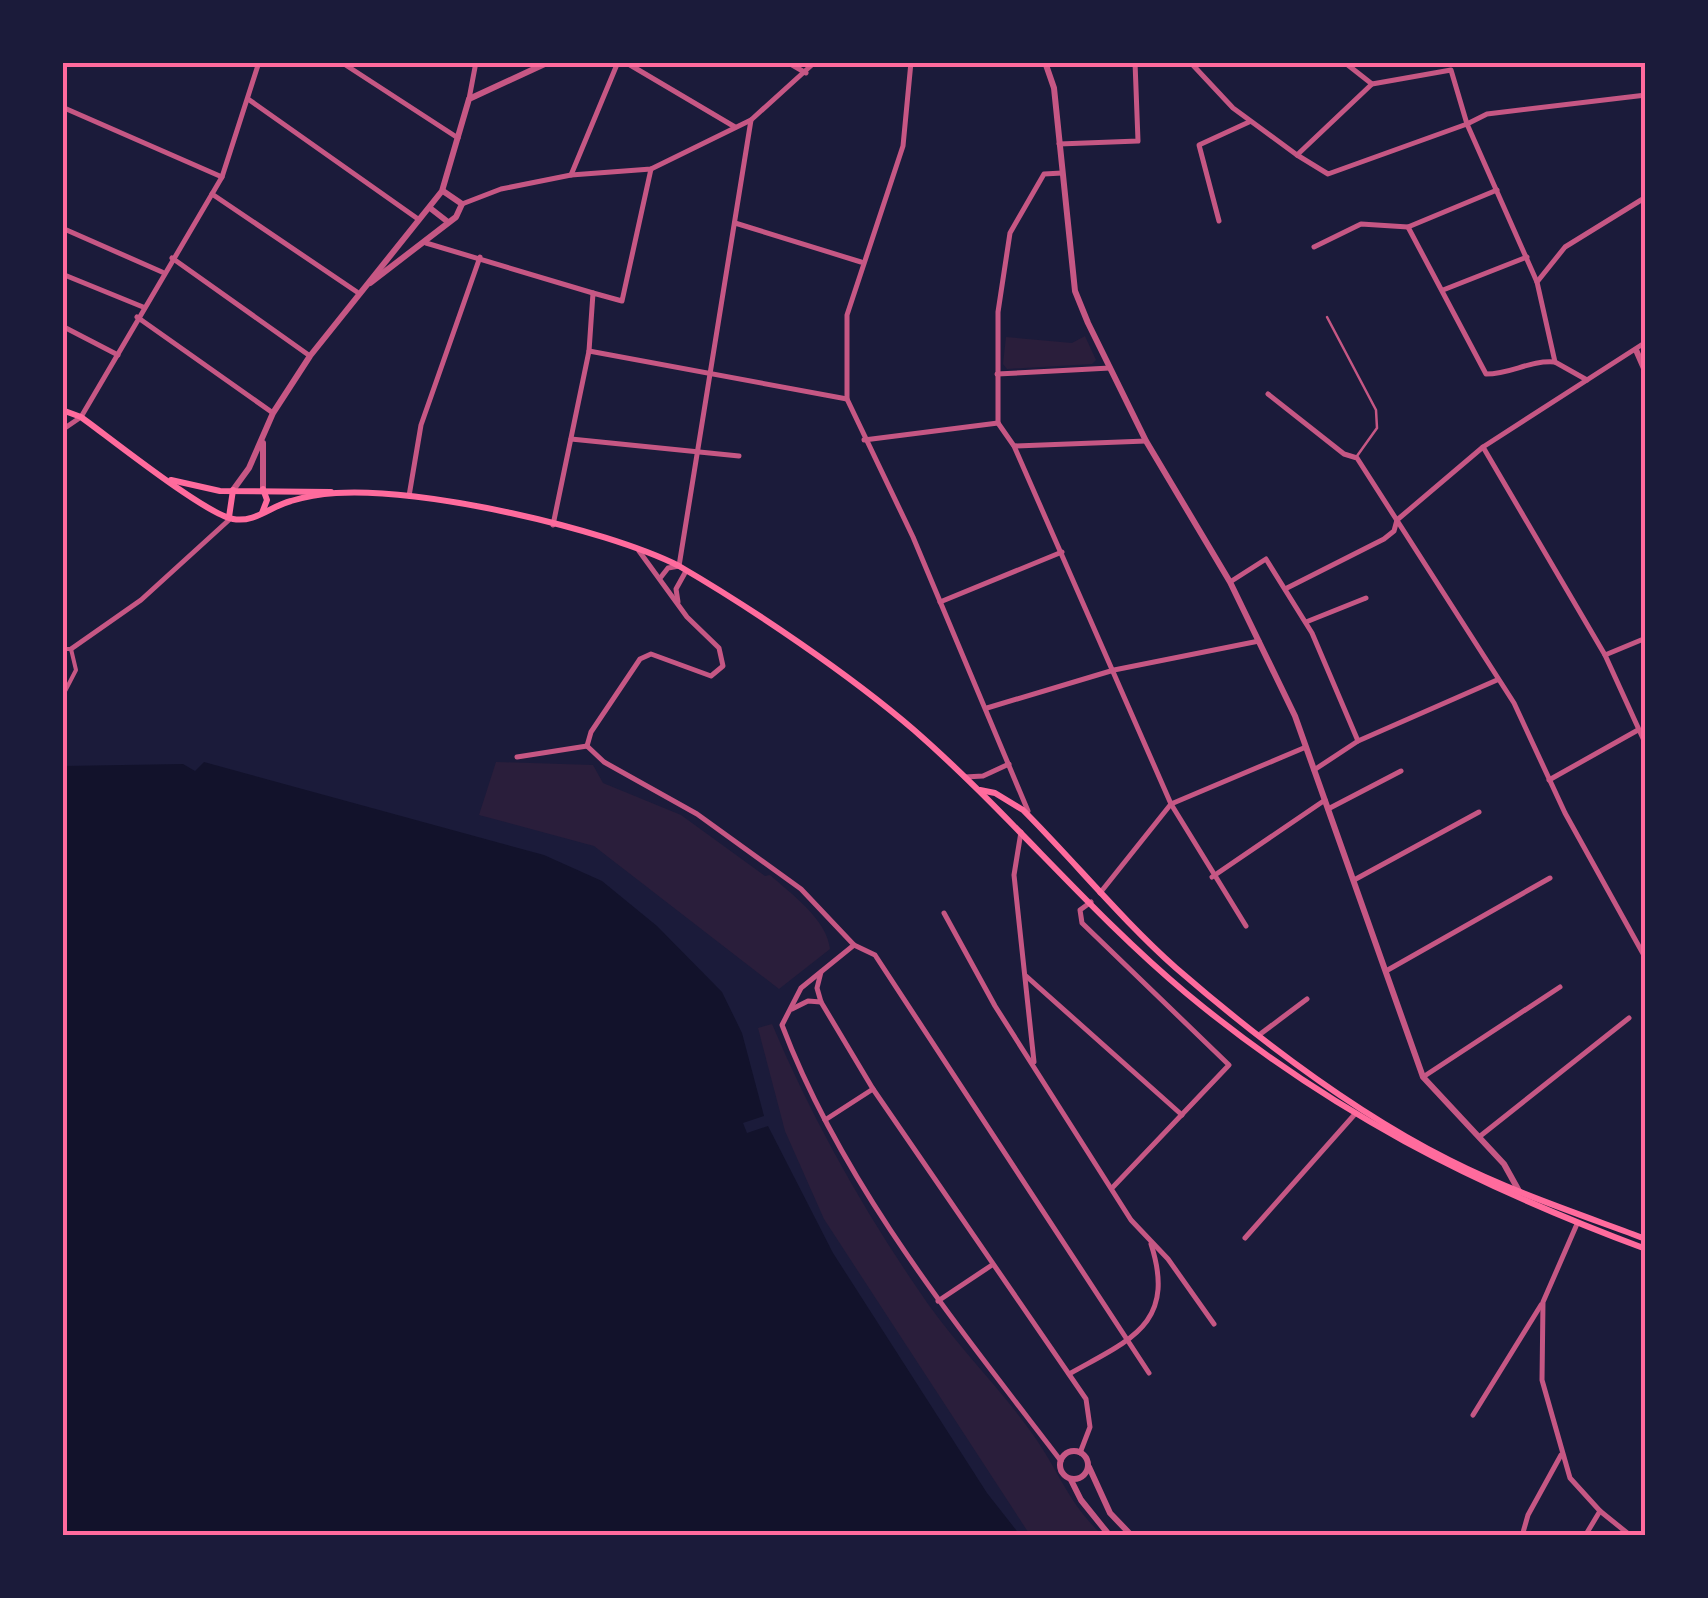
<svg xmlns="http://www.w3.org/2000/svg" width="1708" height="1598" viewBox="0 0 1708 1598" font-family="'Alegreya Sans',sans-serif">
	<rect width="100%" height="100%" fill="#1b1b3a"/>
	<g fill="#2a1e3b">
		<polygon points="1085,336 1096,360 1092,364 1007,369 1003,364 1006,337 1072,343"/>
		<path d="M496,762L593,765L603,783L681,815L765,876L770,875C790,893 827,919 830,949L779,989L594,846L479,815Z"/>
		<path d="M772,1024C814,1123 866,1215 928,1304C962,1352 1005,1393 1038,1442C1062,1478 1069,1503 1102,1535H1030L824,1219L785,1131L758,1028Z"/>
	</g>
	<polygon fill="#12122b" points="204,762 544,855 602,881 657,926 722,992 742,1033 764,1116 743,1123 747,1133 768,1126 833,1253 987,1493 1020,1535 63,1535 63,766 183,764 195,771"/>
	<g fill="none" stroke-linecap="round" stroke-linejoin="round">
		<polyline stroke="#c65784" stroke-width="2.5" points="1327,317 1376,410 1377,428 1357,456"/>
		<polyline stroke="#c65784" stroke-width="4" points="62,649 71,649 76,670 62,697"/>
		<g stroke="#c65784" stroke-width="5">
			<polyline points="341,62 458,138"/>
			<polyline points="625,62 735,127"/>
			<polyline points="787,62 806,73"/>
			<polyline points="911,62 903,146 847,315 847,399 913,537 1028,811"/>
			<polyline points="1190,62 1233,108 1297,155"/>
			<polyline points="1344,62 1372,84"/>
			<polyline points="248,99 418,219"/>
			<polyline points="469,99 476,62"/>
			<polyline points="62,107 222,177"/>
			<polyline points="1059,144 1138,141 1135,62"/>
			<polyline points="571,175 618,62"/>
			<polyline points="212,194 357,292"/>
			<polyline points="462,204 501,189 571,175 651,169 751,120 815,62"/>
			<polyline points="1219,221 1199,145 1249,122"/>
			<polyline points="735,223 861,262"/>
			<path d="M1408,227L1486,374C1512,374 1529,360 1555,362"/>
			<polyline points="62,228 162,272"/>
			<polyline points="426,243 593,293"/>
			<polyline points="1314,247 1361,224 1408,227 1497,190"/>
			<polyline points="172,258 310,356"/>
			<polyline points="62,274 143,307"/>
			<polyline points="1537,282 1565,247 1646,197"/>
			<polyline points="1443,290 1527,257"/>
			<polyline points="137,317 273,413"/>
			<polyline points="62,326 118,355"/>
			<polyline points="589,351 847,399"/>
			<polyline points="997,374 1110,368"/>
			<polyline points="1587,380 1555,362 1537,282 1467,124 1451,70 1372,84 1297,155 1328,174 1467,124 1487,114 1646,95"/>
			<polyline points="1268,394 1344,454 1357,458 1514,703 1565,813 1646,959"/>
			<polyline points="998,423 1014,446 1171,804 1246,926"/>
			<polyline points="998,423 998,312 1010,233 1044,174 1062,173"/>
			<polyline points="62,430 81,417 222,177 259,62"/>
			<polyline points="571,439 739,456"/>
			<polyline points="864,440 998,423"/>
			<polyline points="1014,446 1146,441"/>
			<polyline points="1483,447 1605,655 1646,745"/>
			<polyline points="409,496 421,425 480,257"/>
			<polyline points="553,525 589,351 593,293 622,301 651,169"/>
			<polyline points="661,577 668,568 679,566 751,120"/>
			<polyline points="1230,582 1266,559 1312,633 1358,741 1314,770"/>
			<polyline points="1287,588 1384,539 1394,531 1397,520 1483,447 1646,342"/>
			<polyline points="678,602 676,589 686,571"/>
			<polyline points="940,602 1062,552"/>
			<polyline points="1306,622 1366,598"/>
			<polyline points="71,649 141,600 230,519"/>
			<polyline points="1605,655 1646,638"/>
			<polyline points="987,708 1114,670 1259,641"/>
			<polyline points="1358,741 1497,680"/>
			<polyline points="587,746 604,762 697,814 801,889 854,945 875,955 1149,1373"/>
			<polyline points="587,746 591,732 640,659 651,654 711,676 723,666 719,648 687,617 639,551"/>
			<polyline points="517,757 587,746"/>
			<polyline points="965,777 983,776 1009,764"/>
			<polyline points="1549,780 1638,730"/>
			<polyline points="1328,809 1401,771"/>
			<polyline points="1021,832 1014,875 1034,1062"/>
			<polyline points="1212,877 1325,800"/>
			<polyline points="1354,880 1479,812"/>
			<polyline points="1100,893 1171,804 1306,747"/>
			<polyline points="1091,902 1080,910 1082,923 1229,1065 1113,1187"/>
			<polyline points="944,913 995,1006 1131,1220 1168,1259 1214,1324"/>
			<path d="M854,945L801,988L782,1025C843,1186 957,1325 1061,1461"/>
			<polyline points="1386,971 1550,878"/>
			<polyline points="821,972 817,988 821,1002 873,1089 1086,1399 1090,1427 1080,1453"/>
			<polyline points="1026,976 1182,1115"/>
			<polyline points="792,1009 808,1001 821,1002"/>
			<polyline points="1259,1035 1307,999"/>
			<polyline points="1423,1077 1560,987"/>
			<polyline points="825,1120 873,1089"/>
			<polyline points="1479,1137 1629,1018"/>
			<polyline points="1577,1224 1543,1302 1542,1380 1570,1478 1600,1511 1631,1536"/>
			<polyline points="1245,1238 1355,1114"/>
			<polyline points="938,1301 992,1265"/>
			<path d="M1069,1374C1129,1340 1177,1325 1151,1244"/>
			<polyline points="1473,1415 1541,1305"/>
			<polyline points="1522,1536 1528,1515 1561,1455"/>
			<polyline points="1585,1536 1600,1511"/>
		</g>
		<g stroke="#c65784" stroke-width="6">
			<polyline points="1045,62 1054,88 1075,291 1088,323 1146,441 1230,582 1295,716 1423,1077 1504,1164 1519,1191"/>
			<polyline points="430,208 448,222"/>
			<polyline points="370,283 456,217 462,204 443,191"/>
			<polyline points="1636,350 1646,373"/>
			<polyline points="263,443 263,488"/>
			<polyline points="233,490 249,468 273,413 310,356 442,191 469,99 549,62"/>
			<circle cx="1074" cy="1465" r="14"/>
			<polyline points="1089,1467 1110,1513 1132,1536"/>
			<polyline points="1071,1480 1081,1500 1110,1536"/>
		</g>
		<g stroke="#ff6b9d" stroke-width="6">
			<path d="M62,410L81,417C110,438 205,514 233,519C255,523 271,506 291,501C304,497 321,494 336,493C421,487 603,528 679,566C753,609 850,675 914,730C1009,813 1089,912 1186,993C1328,1111 1474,1185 1646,1249"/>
			<polyline points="171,480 220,491 331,492"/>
			<polyline points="262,513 267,500 263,489"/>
			<polyline points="229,517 233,490"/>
			<path d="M980,790L995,793L1023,810C1075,862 1121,919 1176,968C1258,1039 1352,1111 1449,1160C1512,1192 1579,1214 1646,1239"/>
		</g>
	</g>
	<rect width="1708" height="1598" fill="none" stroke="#1b1b3a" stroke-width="130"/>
	<rect x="65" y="65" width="1578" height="1468" fill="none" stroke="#ff6b9d" stroke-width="4"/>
</svg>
